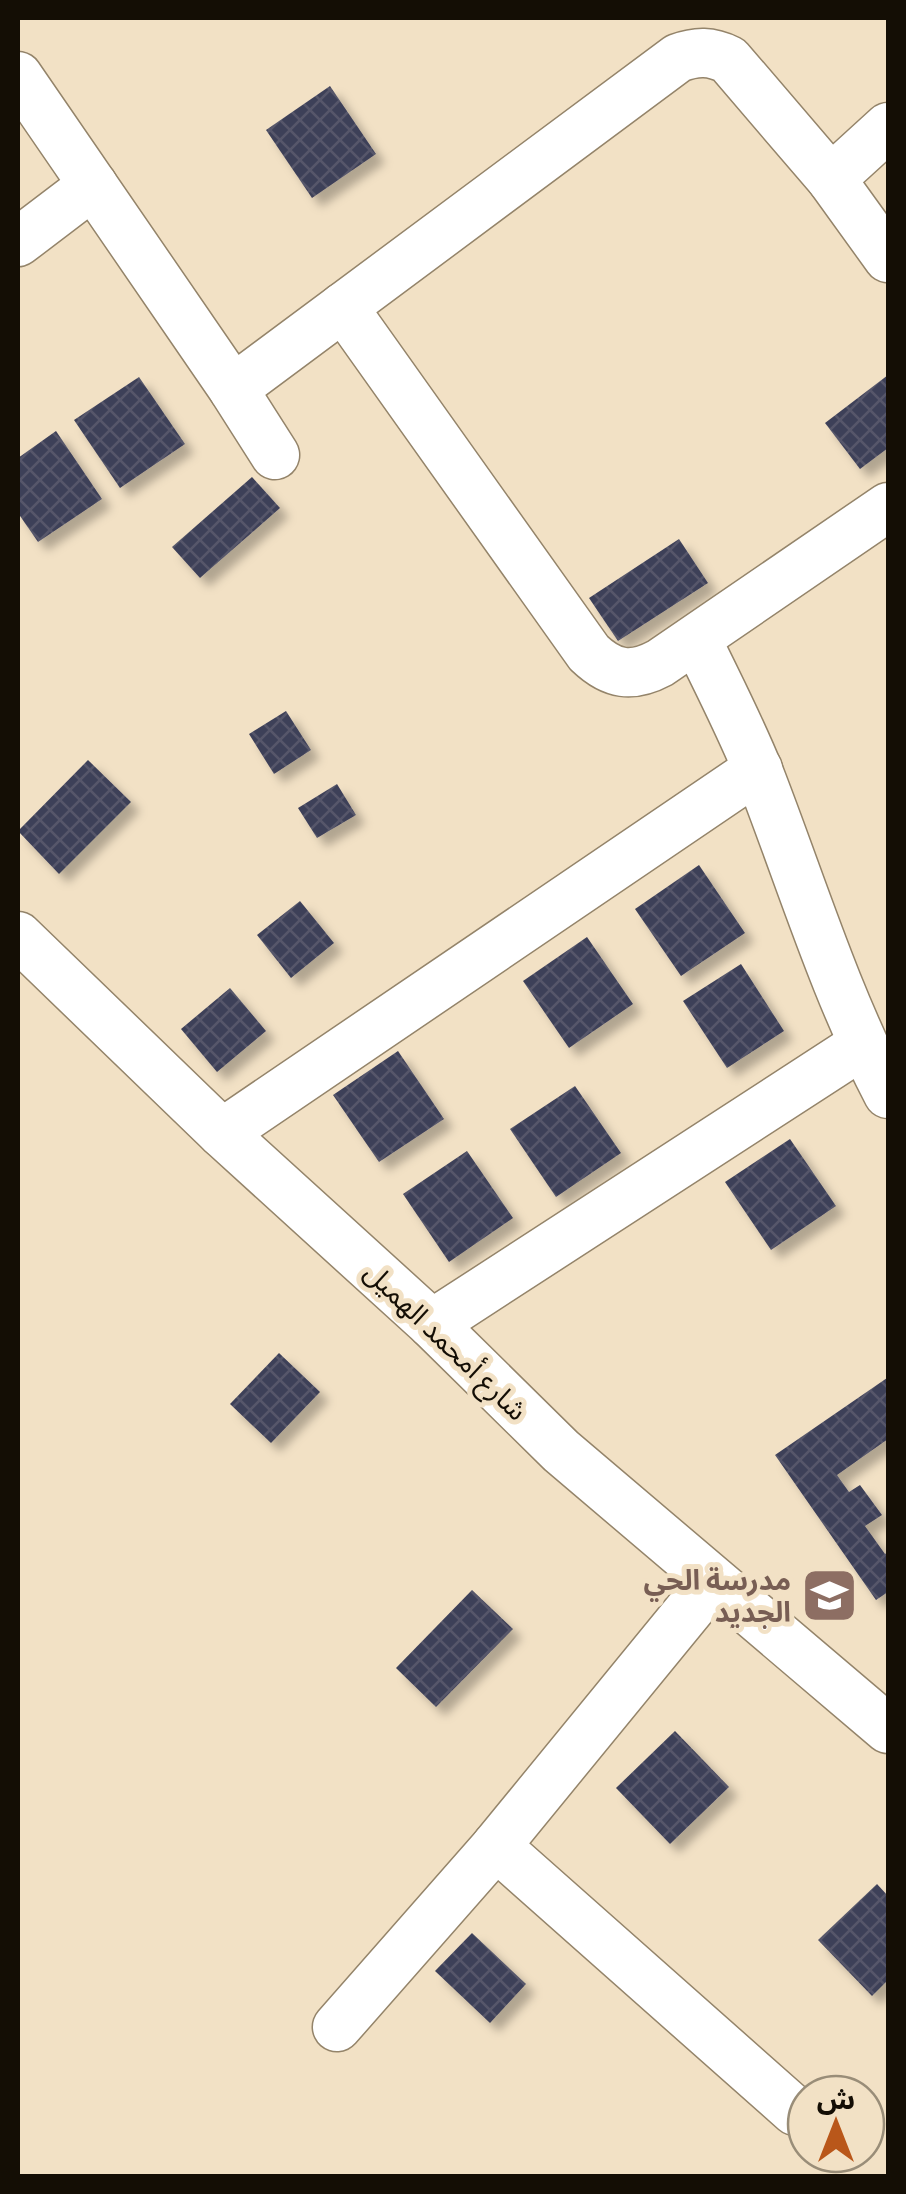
<svg xmlns="http://www.w3.org/2000/svg" width="906" height="2194" viewBox="0 0 906 2194" font-family="'Fira Sans Condensed','Noto Sans Arabic',sans-serif">
	<defs>
		<pattern id="building-cross-hatch" width="8" height="8" patternUnits="userSpaceOnUse" patternTransform="scale(2.5)"><rect width="8" height="8" fill="#3e3f58"/><path d="M0 0l8 8M0 8l8-8" fill="none" stroke="#56576a"/></pattern>
		<filter id="shadow"><feDropShadow dx="9" dy="9" stdDeviation="5" flood-color="#0004"/></filter>
	</defs>
	<rect width="100%" height="100%" fill="#f2e1c5"/>
	<g fill="url(#building-cross-hatch)" filter="url(#shadow)">
		<polygon points="330,86 376,154 312,198 266,130"/>
		<polygon points="888,375 888,448 860,469 825,423"/>
		<polygon points="139,377 185,444 120,488 74,420"/>
		<polygon points="56,431 102,499 38,542 18,513 18,458"/>
		<polygon points="252,477 280,508 200,578 172,547"/>
		<polygon points="679,539 708,583 618,641 589,598"/>
		<polygon points="286,711 311,750 274,774 249,734"/>
		<polygon points="88,760 131,802 59,874 18,831"/>
		<polygon points="337,784 356,815 317,838 298,808"/>
		<polygon points="699,865 745,933 681,976 635,909"/>
		<polygon points="300,901 334,943 291,978 257,935"/>
		<polygon points="587,937 633,1004 569,1048 523,981"/>
		<polygon points="741,964 784,1031 727,1068 683,1001"/>
		<polygon points="230,988 266,1031 217,1072 181,1029"/>
		<polygon points="398,1051 444,1119 379,1162 333,1095"/>
		<polygon points="575,1086 621,1153 556,1197 510,1129"/>
		<polygon points="790,1139 836,1206 771,1250 725,1182"/>
		<polygon points="467,1151 513,1218 449,1262 403,1194"/>
		<polygon points="279,1353 320,1392 271,1443 230,1404"/>
		<polygon points="887,1378 888,1439 837,1475 849,1492 860,1485 882,1515 865,1526 885,1554 888,1552 888,1592 876,1600 775,1455"/>
		<polygon points="472,1590 513,1629 436,1707 396,1668"/>
		<polygon points="675,1731 729,1787 670,1844 616,1788"/>
		<polygon points="877,1884 888,1896 888,1980 872,1996 818,1940"/>
		<polygon points="472,1933 526,1984 490,2023 435,1971"/>
	</g>
	<g fill="none" stroke-linecap="round" stroke-linejoin="round">
		<defs>
			<g id="minor">
				<polyline points="18,76 233,389 275,455"/>
				<polyline points="831,179 888,127"/>
				<polyline points="18,242 93,185"/>
				<path d="M343,307L589,653C612,675 632,678 660,663L888,507"/>
				<path d="M233,389L678,58C697,51 711,51 729,60L831,179L888,258"/>
				<path d="M697,640C718,684 741,728 759,773C801,881 834,991 888,1094"/>
				<polyline points="18,936 222,1133 432,1324 561,1451 888,1729"/>
				<polyline points="222,1133 758,769"/>
				<polyline points="432,1324 862,1045"/>
				<polyline points="496,1846 795,2111"/>
				<polyline points="337,2027 496,1846 712,1582"/>
			</g>
		</defs>
		<use href="#minor" stroke="#94846a" stroke-width="51"/>
		<use href="#minor" stroke="#fff" stroke-width="48"/>
	</g>
	<defs>
		<symbol id="school-square" viewBox="-11 -11 22 22"><rect x="-9" y="-9" width="18" height="18" rx="4" fill="#8d6e63" stroke="#f2e1c5"/><path d="M0-5L7-2L0 1L-7-2ZM-4 1L0 2.5L4 1V4Q0 6-4 4Z" fill="#fff"/></symbol>
	</defs>
	<g fill-rule="evenodd">
		<use href="#school-square" x="798" y="1564" width="63" height="63"/>
	</g>
	<g text-anchor="middle" stroke-width="10" stroke-linejoin="round" paint-order="stroke">
		<g font-size="28" fill="#140e05" stroke="#f2e1c5">
			<text transform="translate(446 1341) rotate(44)" y="10">شارع أمحمد الهميل</text>
		</g>
		<g font-size="28" font-weight="bold" fill="#785e54" stroke="#f2e1c5" text-anchor="end">
			<text x="791" y="1590">مدرسة الحي<tspan x="791" dy="32">الجديد</tspan></text>
		</g>
	</g>
	<rect width="906" height="2194" fill="none" stroke="#140e05" stroke-width="40"/>
	<g transform="translate(836 2124)"><circle r="48" fill="#f2e1c5" stroke="#998d78" stroke-width="2.5"/>
	<path d="M0-8L18 38L0 25L-18 38Z" fill="#b9571a"/>
	<text y="-15" font-size="28" font-weight="bold" text-anchor="middle" fill="#140e05">ش</text>
	</g>
</svg>
